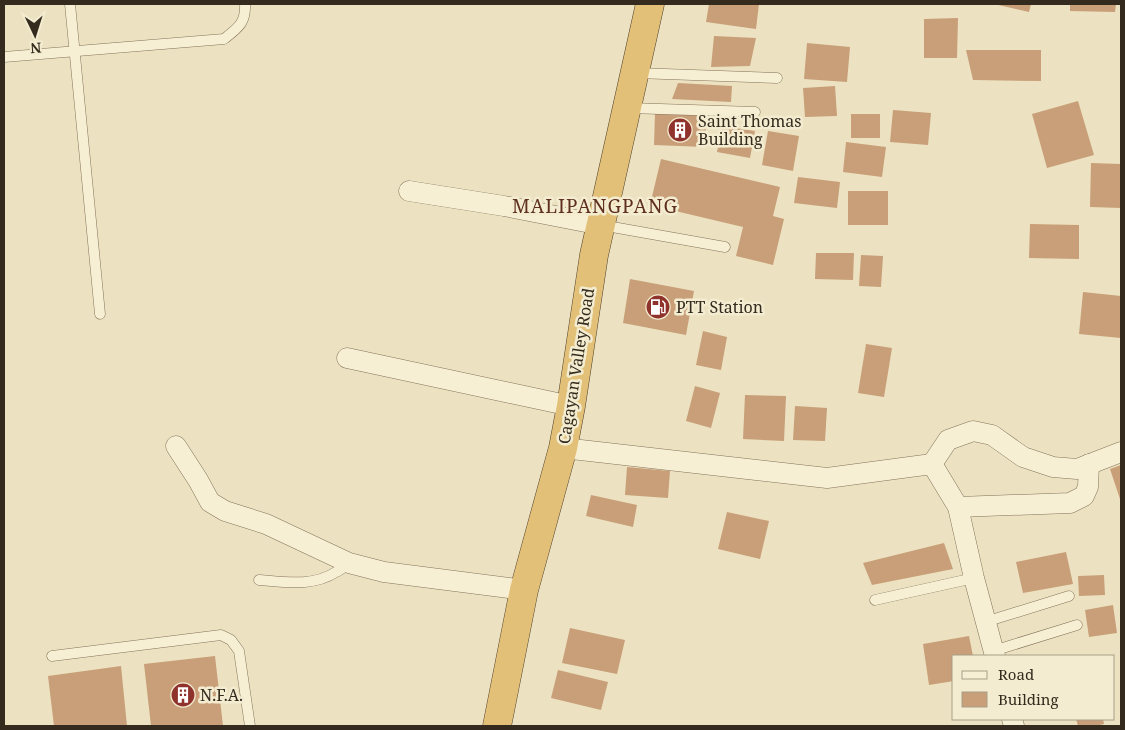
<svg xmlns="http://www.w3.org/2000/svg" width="1125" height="730" viewBox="0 0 1125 730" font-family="'Noto Serif',serif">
	<rect width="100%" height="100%" fill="#ece2c1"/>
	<g fill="#c89f78">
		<polygon points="709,4 759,4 756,29 706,22"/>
		<polygon points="994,4 1031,4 1029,12"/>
		<polygon points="1070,4 1116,4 1115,12 1070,11"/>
		<polygon points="958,18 957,58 924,58 924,19"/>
		<polygon points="714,36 756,38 750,66 711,67"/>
		<polygon points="807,43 850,47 847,82 804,79"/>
		<polygon points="966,50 1041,50 1041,81 973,80"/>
		<polygon points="678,83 732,86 731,102 672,99"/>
		<polygon points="835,86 837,116 805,117 803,88"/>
		<polygon points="1078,101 1094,155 1047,168 1032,114"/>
		<polygon points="893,110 931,113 928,145 890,142"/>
		<polygon points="655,113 706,115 705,147 654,145"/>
		<rect x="851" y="114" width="29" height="24"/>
		<polygon points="722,126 755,131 750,158 717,152"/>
		<polygon points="768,131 799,136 793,171 762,165"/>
		<polygon points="846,142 886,147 882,177 843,172"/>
		<polygon points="661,159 780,187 773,216 784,219 773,265 736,256 743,227 650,205"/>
		<polygon points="1091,163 1121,164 1121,208 1090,207"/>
		<polygon points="798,177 840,182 837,208 794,203"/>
		<rect x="848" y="191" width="40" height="34"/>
		<polygon points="1030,224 1079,225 1079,259 1029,258"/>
		<polygon points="816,253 854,253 853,280 815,279"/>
		<polygon points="861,255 883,256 881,287 859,286"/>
		<polygon points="630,279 694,291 686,335 623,323"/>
		<polygon points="1083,292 1121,296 1121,338 1079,334"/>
		<polygon points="703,331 727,337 721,370 696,365"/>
		<polygon points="866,344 892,348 884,397 858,393"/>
		<polygon points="695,386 720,393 711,428 686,421"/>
		<polygon points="745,395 786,396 784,441 743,439"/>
		<polygon points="795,406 827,408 825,441 793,440"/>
		<polygon points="1121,465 1121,502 1110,469"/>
		<polygon points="627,467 670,471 668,498 625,495"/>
		<polygon points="591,495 637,505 633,527 586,516"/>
		<polygon points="727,512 769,521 760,559 718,549"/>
		<polygon points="944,543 953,569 872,585 863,563"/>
		<polygon points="1066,552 1073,584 1023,593 1016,562"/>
		<polygon points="1104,575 1105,595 1079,596 1078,576"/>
		<polygon points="1113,605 1117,633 1089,637 1085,610"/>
		<polygon points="570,628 625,640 617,674 562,663"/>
		<polygon points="969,636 973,656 954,656 954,681 929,685 923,644"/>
		<polygon points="215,656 223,726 151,726 144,664"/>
		<polygon points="121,666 127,726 54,726 48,676"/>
		<polygon points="558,670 608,682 601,710 551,698"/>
		<polygon points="1076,719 1103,719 1104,724 1095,726 1078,726"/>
	</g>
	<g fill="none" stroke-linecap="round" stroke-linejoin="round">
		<defs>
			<g id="service">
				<polyline points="70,4 100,314"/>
				<path d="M4,57L224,39C238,28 246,23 245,4"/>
				<polyline points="636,73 777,78"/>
				<polyline points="628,108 755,112"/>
				<polyline points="601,225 725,247"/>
				<path d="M259,580C284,582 313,587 336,572C341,570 345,566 349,563"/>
				<polyline points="875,600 974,578"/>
				<polyline points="985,622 1069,596"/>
				<polyline points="993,651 1077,625"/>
				<polyline points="52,656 221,635 231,640 239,651 250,726"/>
			</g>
			<g id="minor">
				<polyline points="409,191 504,206 601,225"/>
				<polyline points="347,358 571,406"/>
				<polyline points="176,446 198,480 210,502 225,511 266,524 349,563 384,572 524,590"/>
				<polyline points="563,448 827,478 932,464 958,507 974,578 995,656"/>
				<polyline points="932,464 948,440 973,431 992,435 1023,457 1053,467 1077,469 1121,452"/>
				<polyline points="958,507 1070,503 1084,496 1088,487 1089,464"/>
				<polyline points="1012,719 1014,726"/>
			</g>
			<polyline id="trunk" points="497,726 524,590 563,448 571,406 594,255 650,4"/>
		</defs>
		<use href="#service" stroke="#847359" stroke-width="11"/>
		<use href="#minor" stroke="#847359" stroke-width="21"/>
		<use href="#trunk" stroke="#52412e" stroke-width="29"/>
		<use href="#service" stroke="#f7efd4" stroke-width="10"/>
		<use href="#minor" stroke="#f7efd4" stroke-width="20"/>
		<use href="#trunk" stroke="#e3c077" stroke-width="28"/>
	</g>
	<defs>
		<symbol id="building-disc" viewBox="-11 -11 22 22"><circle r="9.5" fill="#90322c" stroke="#f3ecd0"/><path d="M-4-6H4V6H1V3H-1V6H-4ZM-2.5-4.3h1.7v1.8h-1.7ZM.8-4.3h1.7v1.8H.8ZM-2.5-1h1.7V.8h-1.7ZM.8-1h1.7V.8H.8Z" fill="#fff"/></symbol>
		<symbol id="fuel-disc" viewBox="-11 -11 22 22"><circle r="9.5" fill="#90322c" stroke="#f3ecd0"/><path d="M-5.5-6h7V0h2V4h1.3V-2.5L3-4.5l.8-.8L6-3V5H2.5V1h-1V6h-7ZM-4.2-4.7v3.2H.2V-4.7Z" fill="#fff"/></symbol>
	</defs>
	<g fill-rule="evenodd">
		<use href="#building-disc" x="666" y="116" width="28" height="28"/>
		<use href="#fuel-disc" x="644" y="293" width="28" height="28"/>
		<use href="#building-disc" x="169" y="681" width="28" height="28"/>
	</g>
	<g text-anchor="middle" stroke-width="5" stroke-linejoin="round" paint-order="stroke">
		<g font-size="16" fill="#342a1d" stroke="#f3ecd0" text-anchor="start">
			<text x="698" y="127">Saint Thomas<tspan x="698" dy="18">Building</tspan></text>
			<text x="676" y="313">PTT Station</text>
			<text x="200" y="701">N.F.A.</text>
		</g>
		<g font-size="16" fill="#342a1d" stroke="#f3ecd0">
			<text transform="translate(576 366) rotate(-81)" y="6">Cagayan Valley Road</text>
		</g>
		<g font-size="19" letter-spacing="1" fill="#5f301f" stroke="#f3ecd0">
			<text x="595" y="213">MALIPANGPANG</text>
		</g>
	</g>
	<rect width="1125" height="730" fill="none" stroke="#342a1d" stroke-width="10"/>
	<rect x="952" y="655" width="162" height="65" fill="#f3ecd0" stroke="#a79e88"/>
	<rect x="962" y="671" width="25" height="8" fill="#f7efd4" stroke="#a79e88"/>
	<text x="998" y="680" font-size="15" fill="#342a1d">Road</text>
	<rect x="962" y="692" width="25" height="15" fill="#c89f78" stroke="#a79e88"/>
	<text x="998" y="705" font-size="15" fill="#342a1d">Building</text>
	<g transform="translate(35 35) rotate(176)" stroke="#f3ecd0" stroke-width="4" paint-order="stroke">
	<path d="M0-4L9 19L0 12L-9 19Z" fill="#342a1d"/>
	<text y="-8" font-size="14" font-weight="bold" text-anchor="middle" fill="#342a1d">N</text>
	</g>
</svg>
